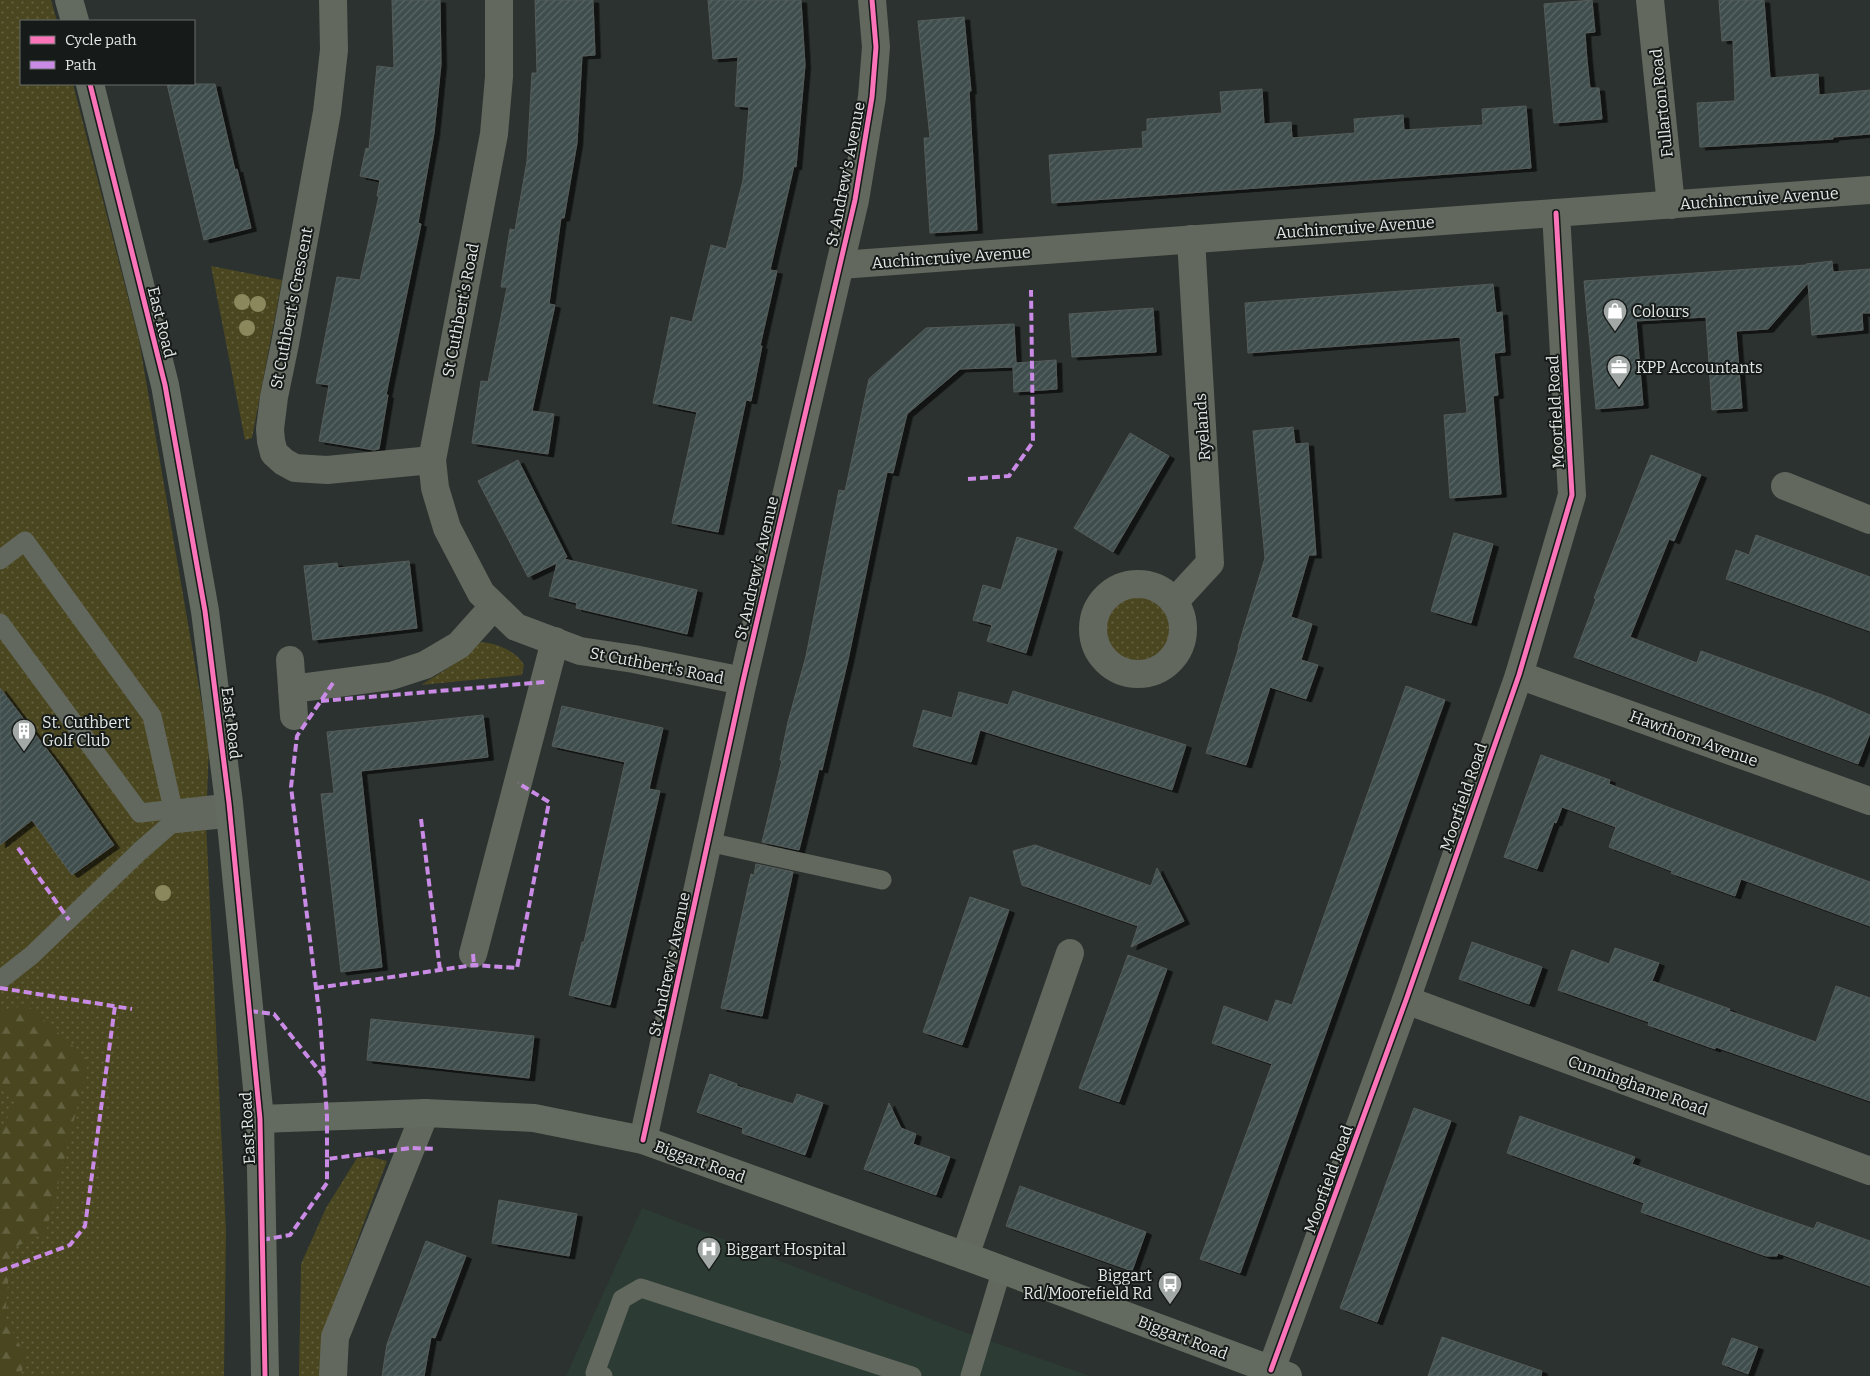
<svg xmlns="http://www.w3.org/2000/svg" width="1870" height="1376" viewBox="0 0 1870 1376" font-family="Bitter,serif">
	<defs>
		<pattern id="grass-dots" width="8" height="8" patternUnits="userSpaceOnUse" patternTransform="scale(1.25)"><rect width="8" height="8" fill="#4a4620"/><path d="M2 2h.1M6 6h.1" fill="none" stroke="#646140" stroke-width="1.8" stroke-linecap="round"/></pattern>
		<pattern id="forest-firs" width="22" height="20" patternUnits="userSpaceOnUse" patternTransform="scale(1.25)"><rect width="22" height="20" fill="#4a4620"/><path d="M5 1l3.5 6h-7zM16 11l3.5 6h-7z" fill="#646140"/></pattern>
		<pattern id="building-hatch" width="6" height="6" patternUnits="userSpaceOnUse" patternTransform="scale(1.25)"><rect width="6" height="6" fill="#3f4e4d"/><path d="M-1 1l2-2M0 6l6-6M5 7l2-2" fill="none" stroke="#5a6866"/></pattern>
		<filter id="shadow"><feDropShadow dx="5.5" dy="3" stdDeviation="0" flood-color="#0009"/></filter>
	</defs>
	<rect width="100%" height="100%" fill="#2c322f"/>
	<polygon fill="#2c3b34" points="642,1208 964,1332 1090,1376 566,1376"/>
	<g fill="url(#grass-dots)">
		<polygon points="0,0 51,0 57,21 21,21 21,84 73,84 139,340 209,745 206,824 226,1231 224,1376 0,1376"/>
		<polygon points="211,266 282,280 252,438 245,440"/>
		<circle cx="1138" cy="629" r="32"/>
		<path d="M477,642C494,642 516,650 524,665L522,675L421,685L448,668Z"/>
		<polygon points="372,1157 387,1161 325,1327 322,1376 299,1376 301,1264 326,1208 357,1158"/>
	</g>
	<polygon fill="url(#forest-firs)" points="27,1005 89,1060 46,1232 11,1249 5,1317 25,1355 21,1376 0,1376 0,1133 15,1102 0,1083 0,1010 3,1011"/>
	<g fill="url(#building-hatch)" stroke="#555b59" filter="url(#shadow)">
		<polygon points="392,0 440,0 441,64 434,133 418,223 421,224 386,395 388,395 379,449 374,450 319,441 329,385 316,383 337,277 360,280 379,196 377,196 380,180 360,176 366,148 369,149 377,66 394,68"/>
		<polygon points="535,0 593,0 595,55 582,56 577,143 564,218 561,218 549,304 555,305 532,411 554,414 548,454 472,443 481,381 488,382 507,287 501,287 510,229 515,230 527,161 532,73 537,73"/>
		<polygon points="708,0 801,0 805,65 796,167 794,166 770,270 777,271 760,346 762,346 751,401 746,400 718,532 672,523 697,412 653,403 671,317 692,322 711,245 726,249 743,180 749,107 735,106 738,57 713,59"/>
		<polygon points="1592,0 1595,32 1585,33 1587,60 1590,88 1599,88 1602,119 1554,123 1544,4"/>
		<polygon points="1719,0 1764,0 1770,78 1818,74 1819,95 1870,90 1870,134 1833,137 1833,139 1700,147 1697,103 1735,101 1733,40 1722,41"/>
		<polygon points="964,17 971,91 969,91 977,230 930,233 924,138 930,138 918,21"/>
		<polygon points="167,84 215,84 235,170 237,169 251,228 204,240"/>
		<polygon points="1262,89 1264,124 1291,122 1292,138 1355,133 1354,119 1403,115 1404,130 1483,125 1482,109 1526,106 1531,168 1052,203 1049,155 1143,148 1142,132 1147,131 1147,119 1222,113 1220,92"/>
		<polygon points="1832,261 1833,272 1870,269 1870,313 1862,313 1863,330 1812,335 1808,283 1768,329 1736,331 1742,408 1712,410 1706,317 1636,321 1643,405 1596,409 1584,281 1806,265 1806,264"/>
		<polygon points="1493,284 1496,313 1502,312 1505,352 1494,353 1498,395 1493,396 1501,494 1450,498 1444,415 1467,413 1460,337 1248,353 1245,303"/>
		<polygon points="1153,308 1156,352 1072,357 1069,314"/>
		<polygon points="1014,324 1016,363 1056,360 1057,389 1014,392 1013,367 960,369 907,414 893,473 887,472 848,660 822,770 819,769 799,850 762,842 782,760 780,760 788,722 806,656 839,490 845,491 869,379 926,328"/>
		<polygon points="1293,427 1295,444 1308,443 1316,555 1309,555 1291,617 1312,624 1301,660 1318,665 1306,699 1270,687 1246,765 1206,753 1239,647 1238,647 1265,558 1253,431"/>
		<polygon points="1130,433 1169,456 1113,552 1074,528"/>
		<polygon points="1651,455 1701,475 1674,541 1669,539 1630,637 1697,663 1701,651 1828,697 1870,715 1870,733 1858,764 1574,657 1596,599 1594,598"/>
		<polygon points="518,460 567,557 564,559 697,590 687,634 576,608 577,603 549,596 557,563 528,577 478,481"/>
		<polygon points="1454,533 1493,544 1471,623 1431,611"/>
		<polygon points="1756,535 1870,577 1870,631 1726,579 1736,550 1749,555"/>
		<polygon points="1017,537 1057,549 1026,653 987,641 992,625 973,620 983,585 1001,590"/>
		<polygon points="409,561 417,628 313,640 304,566 337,563 338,568"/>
		<polygon points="1406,686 1445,700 1240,1273 1200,1259 1272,1064 1212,1043 1224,1006 1268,1022 1276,1000 1292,1005"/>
		<polygon points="0,688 58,764 114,845 72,875 32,820 0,845"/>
		<polygon points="1013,691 1186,745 1172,790 980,730 971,762 913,746 923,710 952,718 959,692 1008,705"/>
		<polygon points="562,706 663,728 649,789 660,791 610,1005 569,995 582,942 584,942 625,762 552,746"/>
		<polygon points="483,715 488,757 361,771 382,967 341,972 321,794 334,793 327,732"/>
		<polygon points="1541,755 1610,780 1609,784 1665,806 1870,882 1870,926 1741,879 1735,896 1671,873 1672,871 1609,847 1616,827 1562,807 1556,823 1554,822 1537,869 1504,857"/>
		<polygon points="1035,845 1151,886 1157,868 1184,921 1131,947 1138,926 1022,885 1013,851"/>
		<polygon points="756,864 793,872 762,1016 721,1008 751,874 754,875"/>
		<polygon points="970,897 1009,910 962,1045 923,1032"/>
		<polygon points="1472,942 1542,967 1529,1004 1459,979"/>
		<polygon points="1615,948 1659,963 1652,981 1730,1009 1729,1011 1816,1042 1836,986 1870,998 1870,1101 1716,1047 1715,1049 1648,1025 1649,1022 1558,990 1572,950 1609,964"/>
		<polygon points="1128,955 1167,969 1119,1102 1079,1088"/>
		<polygon points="371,1019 534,1036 529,1078 367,1060"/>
		<polygon points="710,1074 737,1084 737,1086 793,1104 797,1094 823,1103 805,1155 742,1133 743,1128 697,1112"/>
		<polygon points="889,1103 901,1128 916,1134 913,1144 950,1157 936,1195 864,1169"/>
		<polygon points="1414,1108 1451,1121 1377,1322 1340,1308"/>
		<polygon points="1520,1116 1635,1157 1632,1164 1756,1209 1814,1229 1817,1222 1870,1241 1870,1286 1778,1253 1777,1256 1766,1256 1641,1212 1644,1203 1507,1153"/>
		<polygon points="1020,1186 1146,1232 1132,1271 1006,1226"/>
		<polygon points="499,1200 577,1214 569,1256 492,1243"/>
		<polygon points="426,1241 466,1256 435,1338 431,1337 424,1376 382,1376 387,1344"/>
		<polygon points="1442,1337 1542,1371 1541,1376 1428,1376"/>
		<polygon points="1732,1338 1758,1347 1748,1374 1722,1364"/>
	</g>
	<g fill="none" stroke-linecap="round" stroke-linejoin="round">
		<g stroke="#62685e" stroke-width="19">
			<polyline points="0,560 25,541 152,716 173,809"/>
			<polyline points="0,623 140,813 229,803"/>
			<polyline points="708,842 882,880"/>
			<polyline points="0,980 32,955 140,851 171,824 231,818"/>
			<polyline points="603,1376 595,1373 622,1299 641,1288 912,1376"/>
			<polyline points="970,1376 1002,1269"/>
		</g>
		<g stroke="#62685e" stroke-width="28">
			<polyline points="333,0 334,50 327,112 285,344 274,397 270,429 271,441 274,453 284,462 295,468 327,470 432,460"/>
			<polyline points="499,0 499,77 494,134 432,460 435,488 447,528 481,593 516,627 580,651 634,659 743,681"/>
			<polyline points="1650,0 1671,205"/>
			<polyline points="840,265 1870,190"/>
			<polyline points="1785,486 1870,520"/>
			<circle cx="1138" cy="629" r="45"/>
			<polyline points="1174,602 1210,563 1191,239"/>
			<polyline points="290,660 294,716"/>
			<polyline points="1519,675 1870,801"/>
			<polyline points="292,689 391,676 425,665 459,645 493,607"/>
			<polyline points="473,954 555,641"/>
			<polyline points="1406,1000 1870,1171"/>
			<polyline points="643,1140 743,681 855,200 872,97 876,47 872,0"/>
			<polyline points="965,1256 1070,953"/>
			<polyline points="1271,1370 1406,1000 1519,675 1572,495 1556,213"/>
			<polyline points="333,1376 335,1337 425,1113"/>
		</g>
		<g stroke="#636a5f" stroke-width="28">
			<polyline points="69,0 75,21"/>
			<polyline points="90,84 165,385 205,611 229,803 260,1119 265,1376"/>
			<polyline points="260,1119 425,1113 534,1118 643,1140 965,1256 1288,1376"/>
		</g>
		<g stroke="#ca8be6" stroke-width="4" stroke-dasharray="8 4" stroke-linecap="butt">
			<polyline points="968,479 1009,476 1033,442 1031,290"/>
			<polyline points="333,683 297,736 291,787 320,1020 327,1116 327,1159 411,1148 436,1149"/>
			<polyline points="321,701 545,682"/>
			<polyline points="421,819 440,970"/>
			<polyline points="18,848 69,920"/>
			<polyline points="473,954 474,965"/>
			<polyline points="0,988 132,1009"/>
			<polyline points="316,988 474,965 517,968 549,802 518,783"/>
			<polyline points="250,1011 274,1014 324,1077"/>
			<polyline points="262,1240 290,1235 327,1183 327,1159"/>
			<polyline points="0,1271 70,1245 85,1226 115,1006"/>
		</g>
		<defs>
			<g id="cycleway">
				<polyline points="90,84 165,385 205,611 229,803 260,1119 265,1376"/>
				<polyline points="643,1140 743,681 855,200 872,97 876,47 872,0"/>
				<polyline points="1271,1370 1406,1000 1519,675 1572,495 1556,213"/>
			</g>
		</defs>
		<use href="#cycleway" stroke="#161a18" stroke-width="8"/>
		<use href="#cycleway" stroke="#fb73b8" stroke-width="5"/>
	</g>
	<g fill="#8b885e">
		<circle cx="242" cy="302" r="8"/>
		<circle cx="258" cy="304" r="8"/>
		<circle cx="247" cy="328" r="8"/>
		<circle cx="163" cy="893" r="8"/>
	</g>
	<defs>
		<symbol id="shop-pin" viewBox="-11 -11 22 30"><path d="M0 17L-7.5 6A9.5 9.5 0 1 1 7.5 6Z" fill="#a2a8a5" stroke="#161a18"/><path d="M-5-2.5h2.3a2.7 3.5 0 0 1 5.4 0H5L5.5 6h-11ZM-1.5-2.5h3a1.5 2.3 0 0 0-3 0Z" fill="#fff"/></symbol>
		<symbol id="office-pin" viewBox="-11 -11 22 30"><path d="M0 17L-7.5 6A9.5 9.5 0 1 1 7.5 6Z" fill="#a2a8a5" stroke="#161a18"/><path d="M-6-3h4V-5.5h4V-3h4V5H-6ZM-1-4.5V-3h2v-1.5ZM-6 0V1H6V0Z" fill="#fff"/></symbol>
		<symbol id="building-pin" viewBox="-11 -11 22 30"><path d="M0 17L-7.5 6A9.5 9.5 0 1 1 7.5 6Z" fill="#a2a8a5" stroke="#161a18"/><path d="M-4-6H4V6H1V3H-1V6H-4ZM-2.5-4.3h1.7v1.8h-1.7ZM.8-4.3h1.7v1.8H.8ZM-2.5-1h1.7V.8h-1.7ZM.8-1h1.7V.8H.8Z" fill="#fff"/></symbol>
		<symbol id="hospital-pin" viewBox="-11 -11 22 30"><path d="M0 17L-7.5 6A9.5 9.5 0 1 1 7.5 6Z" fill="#a2a8a5" stroke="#161a18"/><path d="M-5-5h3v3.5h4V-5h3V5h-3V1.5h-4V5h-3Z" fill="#fff"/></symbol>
		<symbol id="bus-pin" viewBox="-11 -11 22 30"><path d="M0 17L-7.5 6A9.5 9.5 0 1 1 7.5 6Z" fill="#a2a8a5" stroke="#161a18"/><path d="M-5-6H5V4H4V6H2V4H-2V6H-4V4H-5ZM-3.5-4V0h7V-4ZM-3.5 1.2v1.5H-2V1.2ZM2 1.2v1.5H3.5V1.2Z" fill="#fff"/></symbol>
	</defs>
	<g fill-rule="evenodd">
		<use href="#shop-pin" x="1601" y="297" width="28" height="38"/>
		<use href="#office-pin" x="1605" y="353" width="28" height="38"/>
		<use href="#building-pin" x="10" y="717" width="28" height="38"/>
		<use href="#hospital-pin" x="695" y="1235" width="28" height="38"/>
		<use href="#bus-pin" x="1156" y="1270" width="28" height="38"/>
	</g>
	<g text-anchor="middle" stroke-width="4" stroke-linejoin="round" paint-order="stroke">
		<g font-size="16" fill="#e2e8e5" stroke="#161a18">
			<text transform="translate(1661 103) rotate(-96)" y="6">Fullarton Road</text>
			<text transform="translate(845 174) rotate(-79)" y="6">St Andrew's Avenue</text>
			<text transform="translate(1759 198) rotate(-4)" y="6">Auchincruive Avenue</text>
			<text transform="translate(1355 227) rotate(-4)" y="6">Auchincruive Avenue</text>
			<text transform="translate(951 257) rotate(-4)" y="6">Auchincruive Avenue</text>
			<text transform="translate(291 308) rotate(-79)" y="6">St Cuthbert's Crescent</text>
			<text transform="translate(460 310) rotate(-79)" y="6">St Cuthbert's Road</text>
			<text transform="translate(162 322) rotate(76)" y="6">East Road</text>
			<text transform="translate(1555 412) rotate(-93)" y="6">Moorfield Road</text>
			<text transform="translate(1202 427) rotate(-94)" y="6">Ryelands</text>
			<text transform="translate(756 568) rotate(-77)" y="6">St Andrew's Avenue</text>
			<text transform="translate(657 665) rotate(11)" y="6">St Cuthbert's Road</text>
			<text transform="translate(232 723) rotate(83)" y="6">East Road</text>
			<text transform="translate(1694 738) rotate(20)" y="6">Hawthorn Avenue</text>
			<text transform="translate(1463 797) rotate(-71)" y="6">Moorfield Road</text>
			<text transform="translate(669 964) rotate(-78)" y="6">St Andrew's Avenue</text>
			<text transform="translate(1638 1085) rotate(20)" y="6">Cunninghame Road</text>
			<text transform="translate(247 1128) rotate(-93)" y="6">East Road</text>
			<text transform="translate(700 1161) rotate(20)" y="6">Biggart Road</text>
			<text transform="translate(1328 1179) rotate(-70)" y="6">Moorfield Road</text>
			<text transform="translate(1183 1337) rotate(21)" y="6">Biggart Road</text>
		</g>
		<g font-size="16" fill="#e2e8e5" stroke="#161a18" text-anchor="start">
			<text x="1632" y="317">Colours</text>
			<text x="1636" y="373">KPP Accountants</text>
			<text x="42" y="728">St. Cuthbert<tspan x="42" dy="18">Golf Club</tspan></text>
			<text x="726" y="1255">Biggart Hospital</text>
			<text x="1152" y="1281" text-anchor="end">Biggart<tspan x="1152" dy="18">Rd/Moorefield Rd</tspan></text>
		</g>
	</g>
	<rect x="20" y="20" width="175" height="65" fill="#161a18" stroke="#686c6a"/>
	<rect x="30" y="36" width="25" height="8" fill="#fb73b8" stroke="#686c6a"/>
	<text x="65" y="45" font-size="15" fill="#e2e8e5">Cycle path</text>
	<rect x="30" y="61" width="25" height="8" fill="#ca8be6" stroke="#686c6a"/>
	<text x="65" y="70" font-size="15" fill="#e2e8e5">Path</text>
</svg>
